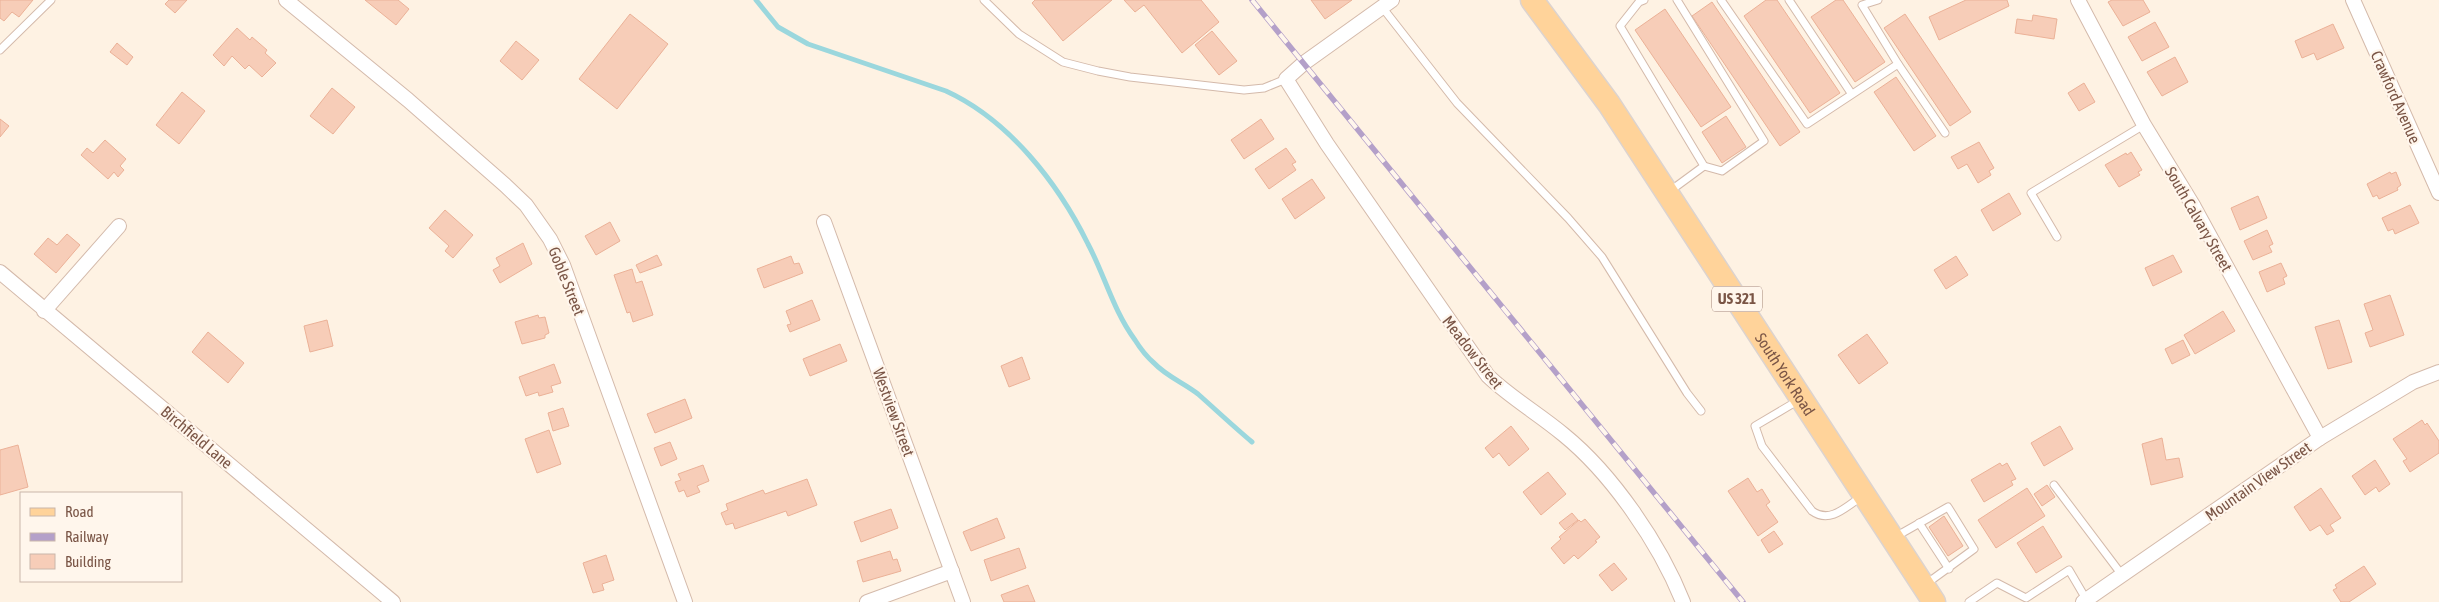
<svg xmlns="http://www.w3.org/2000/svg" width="2439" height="602" viewBox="0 0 2439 602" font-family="'Asap Condensed',sans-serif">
	<rect width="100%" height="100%" fill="#fef2e3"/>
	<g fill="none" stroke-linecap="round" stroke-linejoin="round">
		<path stroke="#9bd7dd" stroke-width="5" d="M756,0L778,27L808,44L946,91C1009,120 1058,183 1088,244C1105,276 1113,310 1135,340C1140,348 1147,357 1154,363C1166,376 1184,383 1198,394C1216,410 1233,426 1252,442"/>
	</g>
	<g fill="#f7cdb8" stroke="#ebb197">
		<polygon points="0,0 33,0 19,17 12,12 4,21 0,18"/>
		<polygon points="169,0 187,0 175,13 165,4"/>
		<polygon points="365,0 398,0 409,9 396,25"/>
		<polygon points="1035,0 1112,0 1063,41 1032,3"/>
		<polygon points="1124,0 1201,0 1219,22 1182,53 1144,5 1135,12"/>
		<polygon points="1311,0 1352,0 1325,19"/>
		<polygon points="1766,0 1777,0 1840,93 1810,113 1744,16"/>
		<polygon points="1836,0 1843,0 1885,62 1855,82 1811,17"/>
		<polygon points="1966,0 2007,0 2009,6 1939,40 1929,17"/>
		<polygon points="2112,0 2143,0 2150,12 2123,26 2108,2"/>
		<polygon points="1712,2 1800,132 1780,146 1692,16"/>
		<polygon points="1665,9 1731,107 1701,127 1635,30"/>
		<polygon points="630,14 668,44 617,109 579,79"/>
		<polygon points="1905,14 1971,112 1950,126 1884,28"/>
		<polygon points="2033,15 2057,19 2054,39 2015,33 2017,19 2032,21"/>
		<polygon points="2155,22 2169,47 2142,61 2128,37"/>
		<polygon points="2333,24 2344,48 2317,60 2314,53 2302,58 2295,41"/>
		<polygon points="237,28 250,40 252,37 267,50 265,53 276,63 262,77 249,65 245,69 232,56 224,66 213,55"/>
		<polygon points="1212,31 1237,61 1219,75 1195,45"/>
		<polygon points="516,41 539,60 522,80 500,61"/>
		<polygon points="117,43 133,57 127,65 110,52"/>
		<polygon points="2175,57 2188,82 2162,96 2147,72"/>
		<polygon points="1896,77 1936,136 1914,151 1874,92"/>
		<polygon points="2084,83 2095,102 2079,111 2068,93"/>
		<polygon points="332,88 355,107 333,134 310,116"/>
		<polygon points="182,92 205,111 179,144 156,125"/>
		<polygon points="1726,116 1746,147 1722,163 1702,132"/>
		<polygon points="0,119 9,126 0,137"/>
		<polygon points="1261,119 1274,139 1244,159 1231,140"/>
		<polygon points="105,140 126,159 120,166 124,170 118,177 114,172 108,179 81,155 87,148 93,153"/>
		<polygon points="1979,142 1994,168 1989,171 1991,175 1978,183 1967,164 1958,169 1951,157"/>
		<polygon points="1286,148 1296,162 1292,164 1296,170 1269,189 1255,169"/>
		<polygon points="2131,152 2142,170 2138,172 2140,175 2119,187 2105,165 2126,153 2127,155"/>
		<polygon points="2390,172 2391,174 2396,172 2401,185 2397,188 2398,190 2379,199 2377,195 2373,197 2367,184"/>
		<polygon points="1312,179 1325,198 1295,219 1282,199"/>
		<polygon points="2009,193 2021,214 1993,231 1981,210"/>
		<polygon points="2258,196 2267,218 2240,230 2231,208"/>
		<polygon points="2410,205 2419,223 2395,234 2393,229 2388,231 2382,218"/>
		<polygon points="445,210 473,235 453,258 445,251 449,246 429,228"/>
		<polygon points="610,222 620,241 596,255 585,236"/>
		<polygon points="2267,230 2273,244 2269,246 2272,252 2253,260 2244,241"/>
		<polygon points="67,234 80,245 56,273 34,254 48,238 57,245"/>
		<polygon points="523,243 532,264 500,283 493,270 500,266 496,258"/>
		<polygon points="657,255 662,265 640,273 636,265"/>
		<polygon points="2173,255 2182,272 2153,286 2145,268"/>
		<polygon points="791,256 794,264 799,263 803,273 764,288 757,269"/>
		<polygon points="1956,256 1968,275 1946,289 1934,270"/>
		<polygon points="2281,263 2287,276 2283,278 2285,284 2267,292 2259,272"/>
		<polygon points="632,269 636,283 642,281 653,315 633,322 630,312 627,313 614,275"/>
		<polygon points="2390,295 2404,335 2370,347 2365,333 2373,330 2364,304"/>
		<polygon points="812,300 820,320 790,332 787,325 791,324 786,311"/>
		<polygon points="2223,311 2235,331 2195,354 2184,335"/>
		<polygon points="538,315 539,318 545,317 549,333 545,335 545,338 522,344 515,322"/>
		<polygon points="327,320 333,346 310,352 304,326"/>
		<polygon points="2339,320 2352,362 2328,369 2315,327"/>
		<polygon points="208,332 244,363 228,383 192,352"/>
		<polygon points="1867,334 1888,363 1859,384 1838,355"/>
		<polygon points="2183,340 2190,355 2172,364 2165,349"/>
		<polygon points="840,344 847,361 810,376 803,359"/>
		<polygon points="1022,357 1030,379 1009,387 1001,366"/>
		<polygon points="554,364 561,383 551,386 553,392 539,396 538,392 526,396 519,377"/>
		<polygon points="685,399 692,418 655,433 647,414"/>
		<polygon points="563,408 569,426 553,431 548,413"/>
		<polygon points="2422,420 2425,425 2427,423 2439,441 2439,453 2410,472 2403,461 2407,459 2393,439"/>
		<polygon points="1511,426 1529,449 1509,466 1499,453 1493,458 1485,448"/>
		<polygon points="2060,426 2073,449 2044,466 2031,443"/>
		<polygon points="549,430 561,464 537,473 525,439"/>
		<polygon points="2162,438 2166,460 2179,458 2183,477 2151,485 2142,444"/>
		<polygon points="670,442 677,459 661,466 654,448"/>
		<polygon points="18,445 28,487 0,495 0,450"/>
		<polygon points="2375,460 2390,484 2379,492 2376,487 2365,495 2352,476"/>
		<polygon points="2000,463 2002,466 2007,463 2016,479 2011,481 2013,485 1984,502 1971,480"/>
		<polygon points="703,465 709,481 697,486 700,492 687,497 684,490 679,492 675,482 681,480 678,474"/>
		<polygon points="1548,472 1566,494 1541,515 1523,492"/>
		<polygon points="1748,478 1757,492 1762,489 1770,502 1766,505 1778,522 1758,536 1728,491"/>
		<polygon points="807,479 817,505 788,516 786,511 735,529 733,523 726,525 721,513 728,510 726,504 763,490 765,494"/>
		<polygon points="2047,485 2055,497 2042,506 2034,494"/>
		<polygon points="2027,488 2045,516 1996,548 1978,520"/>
		<polygon points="2321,488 2341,518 2330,525 2334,531 2327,535 2320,525 2310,531 2294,507"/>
		<polygon points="891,509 898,528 861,542 854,522"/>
		<polygon points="1572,513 1578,520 1565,530 1559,523"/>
		<polygon points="1944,516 1963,546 1948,556 1929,527"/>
		<polygon points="997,518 1005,538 971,551 963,532"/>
		<polygon points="1585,519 1600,537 1595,541 1597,542 1578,559 1574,555 1564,564 1551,548 1561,539 1559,537 1579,520 1581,522"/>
		<polygon points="2043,526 2062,557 2036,573 2017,543"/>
		<polygon points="1774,531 1783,544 1769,553 1761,540"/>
		<polygon points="1019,548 1026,568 991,581 984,560"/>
		<polygon points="890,551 893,560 897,559 901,571 863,582 857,561"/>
		<polygon points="606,555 614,580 602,584 604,590 593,593 583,563"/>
		<polygon points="1614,563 1627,579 1612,591 1599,575"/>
		<polygon points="2364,566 2376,584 2349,602 2341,602 2333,590 2337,588 2335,585"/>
		<polygon points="1028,585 1035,602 1004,602 1001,595"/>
	</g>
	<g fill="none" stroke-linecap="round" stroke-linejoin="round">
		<defs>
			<g id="service">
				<polyline points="984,0 1019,34 1063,62 1098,71 1130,77 1244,90 1264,88 1286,79"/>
				<polyline points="1644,0 1639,2 1620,26 1704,166 1670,191"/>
				<polyline points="1677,0 1764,141 1722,171 1704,166"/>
				<polyline points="1721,0 1807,124 1898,64 1862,5 1878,0"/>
				<polyline points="1789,0 1851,93"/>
				<polyline points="1382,7 1457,103 1568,218 1602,257 1687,393 1701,411"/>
				<polyline points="0,50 51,0"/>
				<polyline points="1898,64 1945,133"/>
				<polyline points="2057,237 2031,193 2144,125"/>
				<path d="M1799,400L1755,426L1762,446L1812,511C1830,524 1846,507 1862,496"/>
				<polyline points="2054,485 2122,575"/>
				<polyline points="1919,523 1949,569"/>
				<polyline points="1895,537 1948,507 1974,549 1926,584"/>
				<polyline points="1969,602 1997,583 2026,598 2069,570 2086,599"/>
			</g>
			<g id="minor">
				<polyline points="286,0 408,100 505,185 526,205 550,239 563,265 685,602"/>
				<path d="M1392,0L1304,63L1286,79L1327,144L1488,376C1511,398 1539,414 1564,435C1612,474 1660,544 1683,602"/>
				<polyline points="2078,0 2144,125 2194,207 2320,438"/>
				<polyline points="2353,0 2439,193"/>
				<polyline points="824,222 963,602"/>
				<polyline points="0,272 393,602"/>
				<polyline points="44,311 119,226"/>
				<polyline points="867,602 952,571"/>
				<polyline points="2083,602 2320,438 2413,382 2439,372"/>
			</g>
			<g id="primary">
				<path id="s1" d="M1532,0L1609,104L1934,602"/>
			</g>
		</defs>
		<use href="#service" stroke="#d4baab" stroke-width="9"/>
		<use href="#minor" stroke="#d4baab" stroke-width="16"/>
		<use href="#primary" stroke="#dcd3cf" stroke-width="25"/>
		<use href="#service" stroke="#fff" stroke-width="7"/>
		<use href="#minor" stroke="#fff" stroke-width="14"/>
		<use href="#primary" stroke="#ffd39a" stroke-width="22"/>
		<defs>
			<polyline id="rail" points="1252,0 1743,602"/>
		</defs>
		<use href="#rail" stroke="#b4a0c9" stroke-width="5.5"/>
		<use href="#rail" stroke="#fff6ec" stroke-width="4" stroke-dasharray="11" stroke-linecap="butt"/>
	</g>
	<g text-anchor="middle" stroke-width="4.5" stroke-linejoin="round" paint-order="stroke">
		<rect fill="#fff6ec" stroke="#a28578" stroke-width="1" x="1712" y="286.5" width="50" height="25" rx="4"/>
		<g font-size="15" font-weight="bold" fill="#7a5546">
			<text x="1737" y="304">US 321</text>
		</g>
		<g font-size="16" fill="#7a5546" stroke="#fff6ec">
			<text transform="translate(2396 97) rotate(66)" y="6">Crawford Avenue</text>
			<text transform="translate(2199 219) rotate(60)" y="6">South Calvary Street</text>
			<text transform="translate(567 281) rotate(68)" y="6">Goble Street</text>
			<text transform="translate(1473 352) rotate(52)" y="6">Meadow Street</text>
			<text dy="6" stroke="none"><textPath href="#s1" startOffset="452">South York Road</textPath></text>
			<text transform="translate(894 412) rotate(70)" y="6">Westview Street</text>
			<text transform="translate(197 437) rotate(40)" y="6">Birchfield Lane</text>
			<text transform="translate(2258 481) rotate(-35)" y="6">Mountain View Street</text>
		</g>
	</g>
	<rect x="20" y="492" width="162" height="90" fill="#fff6ec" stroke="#cab6aa"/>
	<rect x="30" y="508" width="25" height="8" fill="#ffd39a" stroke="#cab6aa"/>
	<text x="65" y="517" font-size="15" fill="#7a5546">Road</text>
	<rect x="30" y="533" width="25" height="8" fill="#b4a0c9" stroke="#cab6aa"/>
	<text x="65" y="542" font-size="15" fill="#7a5546">Railway</text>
	<rect x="30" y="554" width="25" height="15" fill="#f7cdb8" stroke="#cab6aa"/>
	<text x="65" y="567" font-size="15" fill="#7a5546">Building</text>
</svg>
